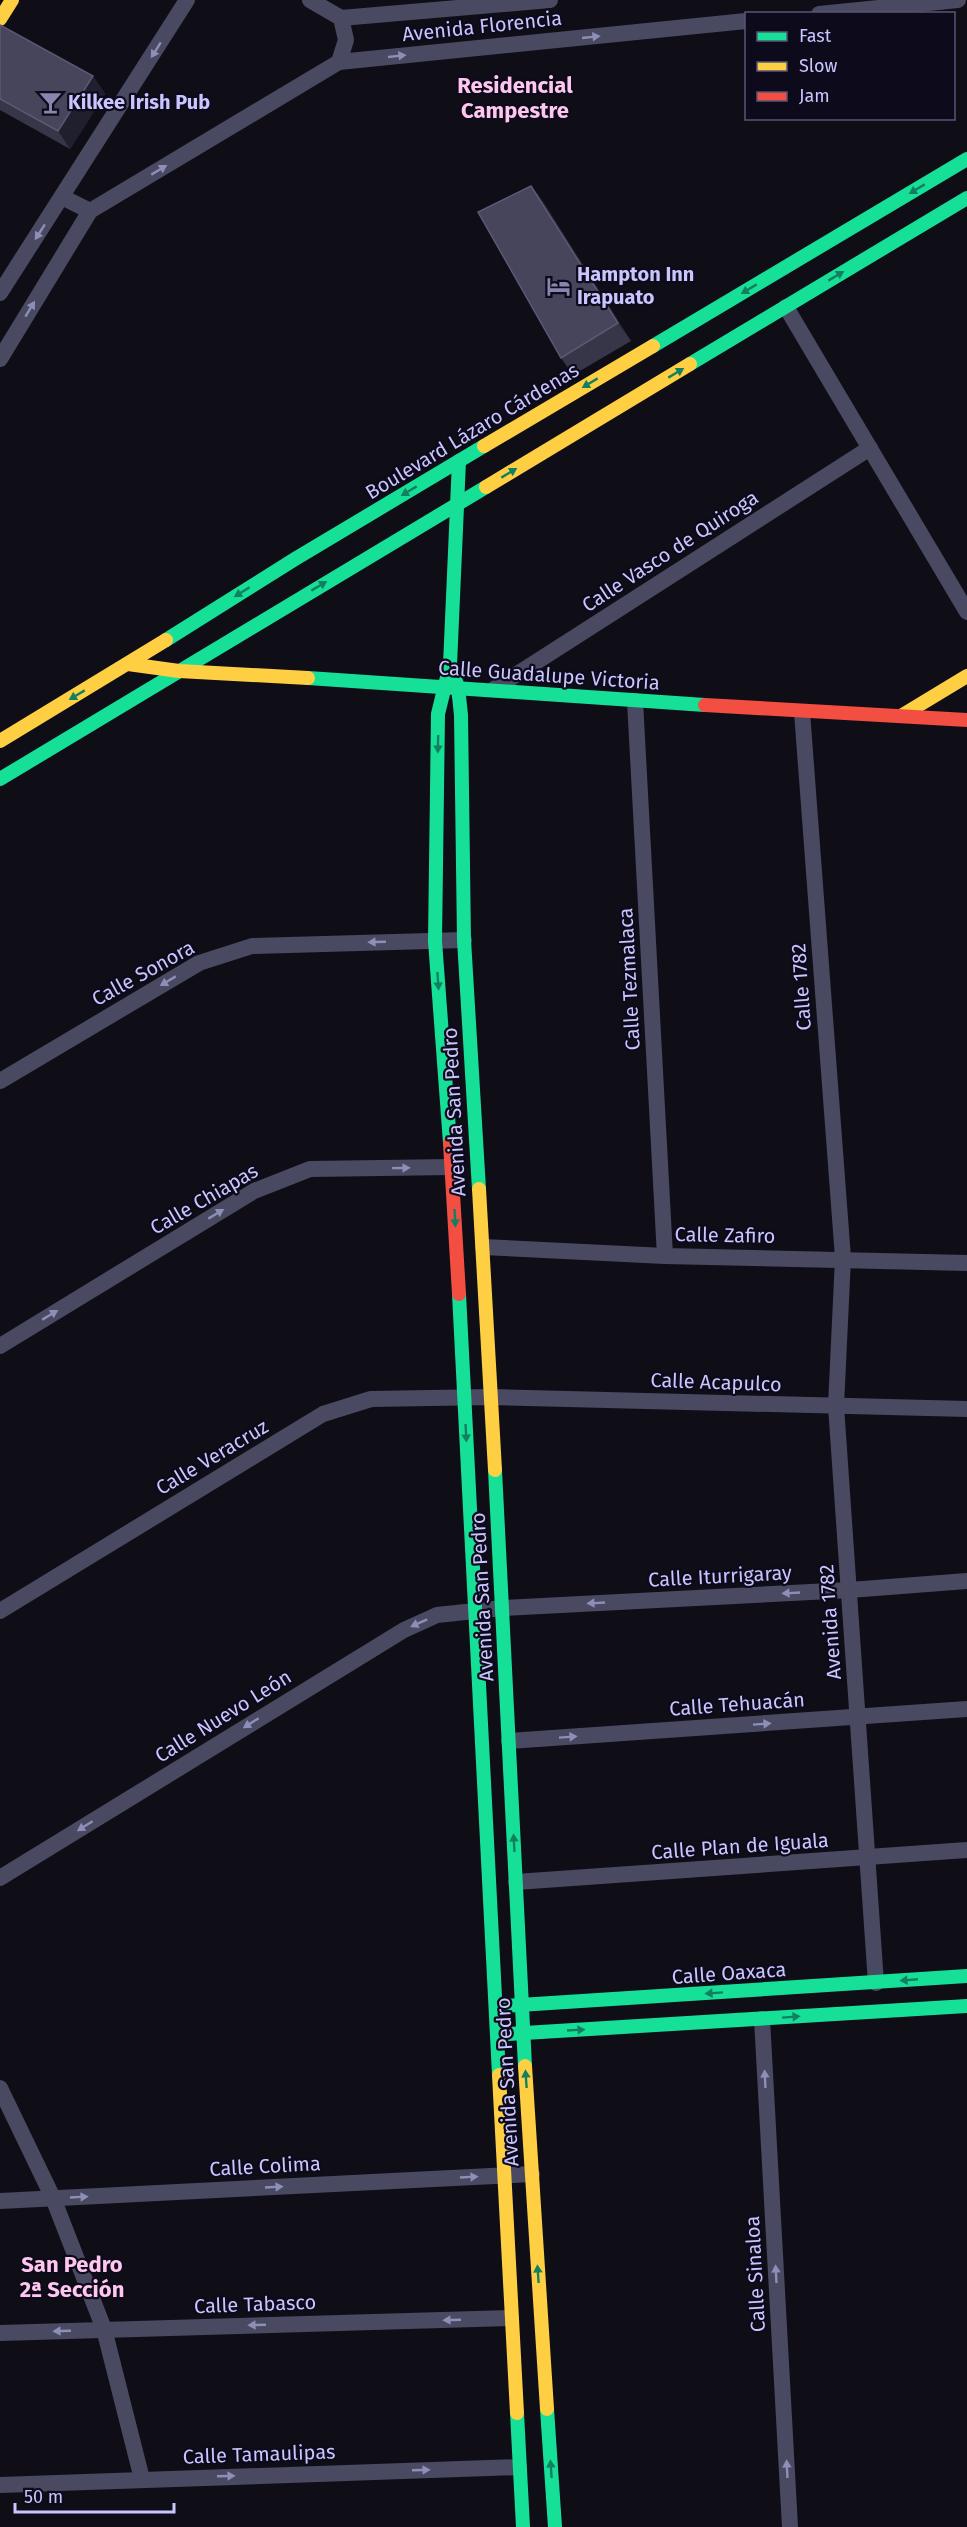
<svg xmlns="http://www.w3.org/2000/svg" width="967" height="2527" viewBox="0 0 967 2527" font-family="'Fira Sans',sans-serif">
	<rect width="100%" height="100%" fill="#0f0e17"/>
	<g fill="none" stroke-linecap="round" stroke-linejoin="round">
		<g stroke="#494a61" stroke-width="16">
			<polyline points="310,0 341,18 550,0"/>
			<polyline points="819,14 958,0"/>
			<polyline points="339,62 346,40 341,18"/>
			<polyline points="62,197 90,211"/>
			<polyline points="0,293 187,0"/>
			<polyline points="786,307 967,612"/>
			<polyline points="0,359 90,211 339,62 746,21"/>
			<polyline points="494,689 870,448"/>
			<polyline points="635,701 665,1256"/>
			<polyline points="802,712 843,1258 836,1406 876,1983"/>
			<polyline points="0,1081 199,963 252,946 464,940"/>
			<polyline points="483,1247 665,1256 967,1263"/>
			<polyline points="0,1346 254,1191 310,1169 452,1167"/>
			<polyline points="0,1611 323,1414 371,1399 491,1397 967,1409"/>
			<polyline points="509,1741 967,1709"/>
			<polyline points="0,1878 404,1630 437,1615 503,1608 850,1590 967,1581"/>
			<polyline points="516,1882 967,1850"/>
			<polyline points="762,2019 790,2527"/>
			<polyline points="0,2088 53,2198 104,2329 142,2479"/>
			<polyline points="0,2201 532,2174"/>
			<polyline points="0,2333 511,2318"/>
			<polyline points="0,2485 519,2467"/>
		</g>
		<g stroke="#16e098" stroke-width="14">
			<polyline points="653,346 967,159"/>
			<polyline points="690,364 967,198"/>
			<polyline points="166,640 295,559 484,446"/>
			<polyline points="451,668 458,687 461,715 464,940 479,1189"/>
			<polyline points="308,678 705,705"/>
			<polyline points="0,779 486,487"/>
			<polyline points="450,1143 435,941 438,714 450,665 459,461"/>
			<polyline points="459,1294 499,2075"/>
			<polyline points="495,1470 525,2066"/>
			<polyline points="505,2006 967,1976"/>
			<polyline points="508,2034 967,2006"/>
			<polyline points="547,2409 555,2527"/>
			<polyline points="517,2413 523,2527"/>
		</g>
		<g stroke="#ffcf43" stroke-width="14">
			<polyline points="0,19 12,0"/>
			<polyline points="484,446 653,346"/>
			<polyline points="486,487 690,364"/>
			<polyline points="128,664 179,671 308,678"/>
			<polyline points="901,716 967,676"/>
			<polyline points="0,741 166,640"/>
			<polyline points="479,1189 495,1470"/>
			<polyline points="525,2066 547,2409"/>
			<polyline points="499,2075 517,2413"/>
		</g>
		<g stroke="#f24e42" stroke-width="14">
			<polyline points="705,705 967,720"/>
			<polyline points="450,1143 459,1294"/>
		</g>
	</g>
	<g fill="#373649">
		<polygon points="0,25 93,76 105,94 70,149 0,110"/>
		<polygon points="531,186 544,203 631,341 573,375 561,358"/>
	</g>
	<g fill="#201f2d">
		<polygon points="93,76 105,94 70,149 58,131"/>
		<polygon points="531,186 544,203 631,341 618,323"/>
	</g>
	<g fill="#47455c" stroke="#5b5976" stroke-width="1.5">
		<polygon points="0,25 93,76 58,131 0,99"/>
		<polygon points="531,186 618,323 561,358 478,212"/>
	</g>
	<defs><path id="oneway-solid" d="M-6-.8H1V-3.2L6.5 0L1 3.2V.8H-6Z" transform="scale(1.5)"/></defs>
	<g fill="#8f8eb8">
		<use href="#oneway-solid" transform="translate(591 37) rotate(-6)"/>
		<use href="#oneway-solid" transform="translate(156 50) rotate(122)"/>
		<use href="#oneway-solid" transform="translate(397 56) rotate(-6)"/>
		<use href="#oneway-solid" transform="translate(159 170) rotate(-31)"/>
		<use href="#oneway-solid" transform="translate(40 232) rotate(123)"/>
		<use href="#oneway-solid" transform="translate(30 309) rotate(-59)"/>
		<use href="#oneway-solid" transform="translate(377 942) rotate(178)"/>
		<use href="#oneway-solid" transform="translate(168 981) rotate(149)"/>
		<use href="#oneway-solid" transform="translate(401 1168) rotate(-1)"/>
		<use href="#oneway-solid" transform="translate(216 1214) rotate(-31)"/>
		<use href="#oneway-solid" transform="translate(50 1315) rotate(-31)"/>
		<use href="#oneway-solid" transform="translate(791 1593) rotate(177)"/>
		<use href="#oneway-solid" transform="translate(596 1603) rotate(177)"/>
		<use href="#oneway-solid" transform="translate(419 1623) rotate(156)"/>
		<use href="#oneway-solid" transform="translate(251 1723) rotate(148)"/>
		<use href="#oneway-solid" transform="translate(762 1724) rotate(-4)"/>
		<use href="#oneway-solid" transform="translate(568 1737) rotate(-4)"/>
		<use href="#oneway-solid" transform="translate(85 1826) rotate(148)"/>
		<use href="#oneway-solid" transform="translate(765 2079) rotate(-93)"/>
		<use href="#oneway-solid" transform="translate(469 2177) rotate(-3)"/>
		<use href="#oneway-solid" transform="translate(274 2187) rotate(-3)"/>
		<use href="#oneway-solid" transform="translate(79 2197) rotate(-3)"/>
		<use href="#oneway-solid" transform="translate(776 2274) rotate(-93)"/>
		<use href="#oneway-solid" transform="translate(452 2320) rotate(178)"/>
		<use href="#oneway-solid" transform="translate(257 2325) rotate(178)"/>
		<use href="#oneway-solid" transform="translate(62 2331) rotate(178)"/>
		<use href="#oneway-solid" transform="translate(787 2469) rotate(-93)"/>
		<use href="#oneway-solid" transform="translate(421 2470) rotate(-2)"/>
		<use href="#oneway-solid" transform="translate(226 2476) rotate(-2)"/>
	</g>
	<g fill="#128060">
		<use href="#oneway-solid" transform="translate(917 189) rotate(149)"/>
		<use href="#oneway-solid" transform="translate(836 276) rotate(-31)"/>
		<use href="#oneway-solid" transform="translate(749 289) rotate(149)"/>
		<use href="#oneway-solid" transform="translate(676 373) rotate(-31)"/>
		<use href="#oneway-solid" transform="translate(590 383) rotate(149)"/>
		<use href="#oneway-solid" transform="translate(509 473) rotate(-31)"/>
		<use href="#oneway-solid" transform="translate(409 491) rotate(149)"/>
		<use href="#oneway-solid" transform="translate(319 586) rotate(-31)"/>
		<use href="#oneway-solid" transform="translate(242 592) rotate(148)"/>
		<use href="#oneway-solid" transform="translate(77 695) rotate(149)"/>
		<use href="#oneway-solid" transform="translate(438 744) rotate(91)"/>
		<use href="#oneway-solid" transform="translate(438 981) rotate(86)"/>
		<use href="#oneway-solid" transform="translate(455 1218) rotate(87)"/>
		<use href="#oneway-solid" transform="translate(466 1433) rotate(87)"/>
		<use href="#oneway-solid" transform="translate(514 1843) rotate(-93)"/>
		<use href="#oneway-solid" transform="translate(909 1980) rotate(175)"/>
		<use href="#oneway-solid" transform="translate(714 1993) rotate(176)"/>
		<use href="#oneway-solid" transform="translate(791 2017) rotate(-4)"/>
		<use href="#oneway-solid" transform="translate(576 2030) rotate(-3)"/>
		<use href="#oneway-solid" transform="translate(526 2079) rotate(-94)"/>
		<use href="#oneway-solid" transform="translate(538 2274) rotate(-94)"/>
		<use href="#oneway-solid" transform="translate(551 2469) rotate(-94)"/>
	</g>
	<defs>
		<symbol id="bar-bare" viewBox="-9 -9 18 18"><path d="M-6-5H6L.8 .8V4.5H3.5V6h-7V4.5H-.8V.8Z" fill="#8885ae" stroke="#0c0a1b" stroke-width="2.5" paint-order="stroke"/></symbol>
		<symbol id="hotel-bare" viewBox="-9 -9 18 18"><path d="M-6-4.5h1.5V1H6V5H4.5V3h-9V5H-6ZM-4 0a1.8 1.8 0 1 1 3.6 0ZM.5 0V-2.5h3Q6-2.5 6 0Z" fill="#8885ae" stroke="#0c0a1b" stroke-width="2.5" paint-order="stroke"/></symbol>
	</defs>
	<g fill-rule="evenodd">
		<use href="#bar-bare" x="34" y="86" width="33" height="33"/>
		<use href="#hotel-bare" x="542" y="270" width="33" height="33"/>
	</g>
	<g text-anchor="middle" stroke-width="4.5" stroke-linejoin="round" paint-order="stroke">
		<g font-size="20" fill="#c9c5ff" stroke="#0c0a1b">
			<text transform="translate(482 26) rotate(-6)" y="7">Avenida Florencia</text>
			<text transform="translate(472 431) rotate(-31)" y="7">Boulevard Lázaro Cárdenas</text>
			<text transform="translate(670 551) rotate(-33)" y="7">Calle Vasco de Quiroga</text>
			<text transform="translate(549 675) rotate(4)" y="7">Calle Guadalupe Victoria</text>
			<text transform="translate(143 973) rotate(-29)" y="7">Calle Sonora</text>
			<text transform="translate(629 979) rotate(-93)" y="7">Calle Tezmalaca</text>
			<text transform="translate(801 987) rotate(-94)" y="7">Calle 1782</text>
			<text transform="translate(454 1112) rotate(-93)" y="7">Avenida San Pedro</text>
			<text transform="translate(204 1199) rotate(-30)" y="7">Calle Chiapas</text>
			<text transform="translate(725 1235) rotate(1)" y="7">Calle Zafiro</text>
			<text transform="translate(716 1382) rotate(2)" y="7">Calle Acapulco</text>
			<text transform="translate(212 1457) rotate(-31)" y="7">Calle Veracruz</text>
			<text transform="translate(720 1576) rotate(-3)" y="7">Calle Iturrigaray</text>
			<text transform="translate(482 1597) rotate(-93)" y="7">Avenida San Pedro</text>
			<text transform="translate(830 1622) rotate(-94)" y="7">Avenida 1782</text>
			<text transform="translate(737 1704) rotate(-4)" y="7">Calle Tehuacán</text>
			<text transform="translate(223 1716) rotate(-32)" y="7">Calle Nuevo León</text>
			<text transform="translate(740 1846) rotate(-4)" y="7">Calle Plan de Iguala</text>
			<text transform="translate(729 1973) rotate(-4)" y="7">Calle Oaxaca</text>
			<text transform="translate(507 2082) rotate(-93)" y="7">Avenida San Pedro</text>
			<text transform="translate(265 2166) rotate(-3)" y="7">Calle Colima</text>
			<text transform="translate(755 2274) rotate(-93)" y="7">Calle Sinaloa</text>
			<text transform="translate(255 2304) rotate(-2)" y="7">Calle Tabasco</text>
			<text transform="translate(259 2454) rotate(-2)" y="7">Calle Tamaulipas</text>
		</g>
		<g font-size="20" font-weight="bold" fill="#c9c5ff" stroke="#0c0a1b" text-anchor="start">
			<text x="68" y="109">Kilkee Irish Pub</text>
			<text x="577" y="281">Hampton Inn<tspan x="577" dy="23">Irapuato</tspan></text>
		</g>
		<g font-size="22" font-weight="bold" fill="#ffc7ed" stroke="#0c0a1b">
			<text x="515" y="93">Residencial<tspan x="515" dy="25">Campestre</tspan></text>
			<text x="72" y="2272">San Pedro<tspan x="72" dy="25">2ª Sección</tspan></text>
		</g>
	</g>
	<rect x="745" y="12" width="210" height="108" fill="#0c0a1b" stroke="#585576" stroke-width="1.5"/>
	<rect x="757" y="32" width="30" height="9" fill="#16e098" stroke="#585576" stroke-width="1.5"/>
	<text x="799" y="42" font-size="18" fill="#c9c5ff">Fast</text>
	<rect x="757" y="62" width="30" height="9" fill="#ffcf43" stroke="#585576" stroke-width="1.5"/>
	<text x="799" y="72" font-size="18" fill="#c9c5ff">Slow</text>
	<rect x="757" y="92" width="30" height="9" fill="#f24e42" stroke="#585576" stroke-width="1.5"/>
	<text x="799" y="102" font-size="18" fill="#c9c5ff">Jam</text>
	<path d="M15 2503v9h159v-9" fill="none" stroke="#c9c5ff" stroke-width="3"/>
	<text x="24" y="2503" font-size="18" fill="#c9c5ff" stroke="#0c0a1b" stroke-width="4.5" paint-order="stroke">50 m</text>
</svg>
